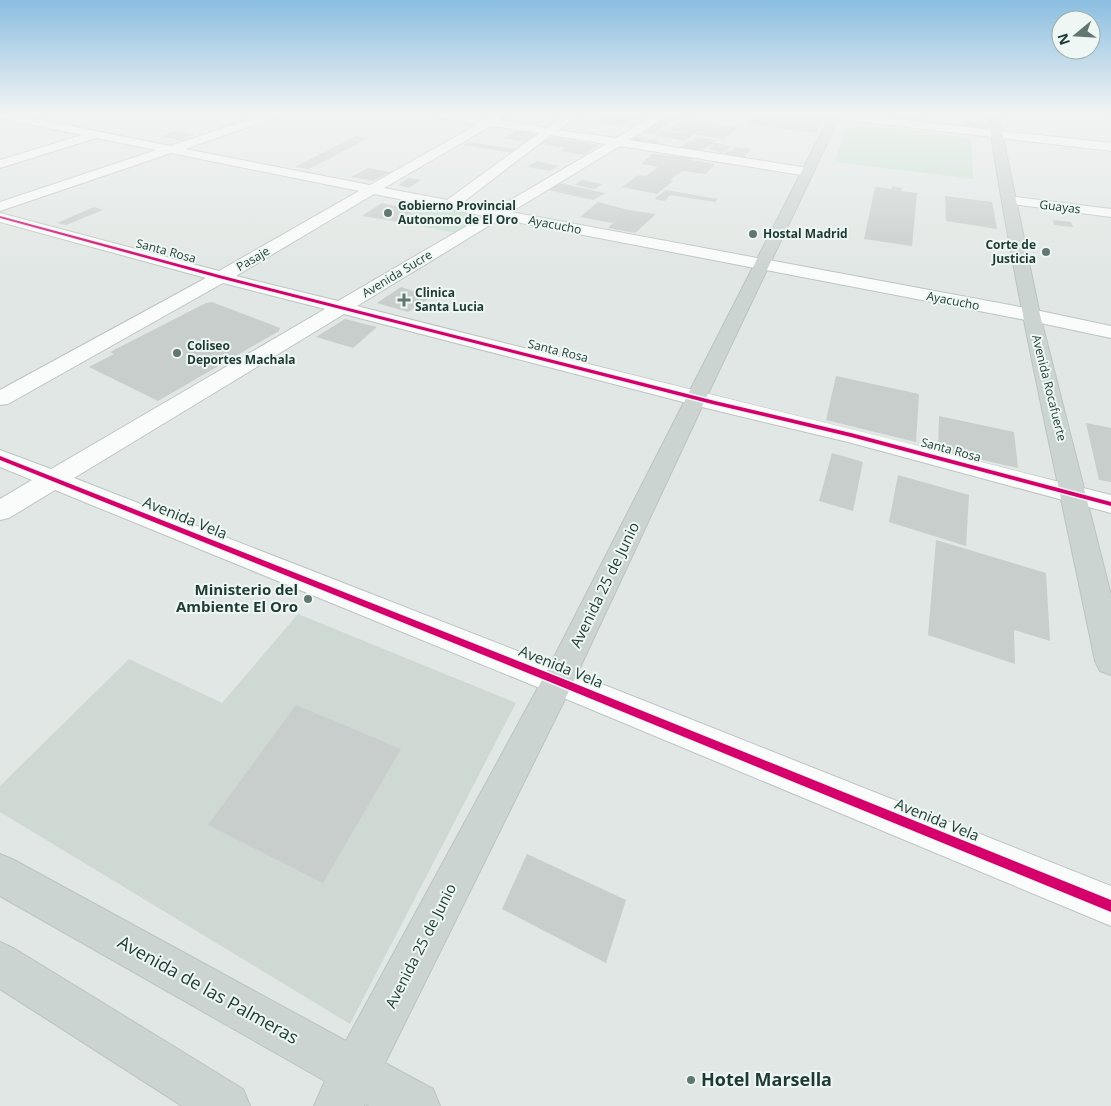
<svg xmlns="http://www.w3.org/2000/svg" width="1111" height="1106" viewBox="0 0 1111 1106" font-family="'Open Sans',sans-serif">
	<rect width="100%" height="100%" fill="#e1e7e4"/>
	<polygon fill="#ced9d4" points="298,614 516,703 350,1024 0,812 0,786 129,659 222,703"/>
	<g fill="#c9e1d1">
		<polygon points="869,126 971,138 973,179 835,162 846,128"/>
		<polygon points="424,202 484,215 456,233 399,222"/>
	</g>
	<g fill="#c8cecc">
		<polygon points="615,114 630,114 643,116 639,120 612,117"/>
		<polygon points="666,114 687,114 679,119 676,118 653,135 638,132"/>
		<polygon points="757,114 809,114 826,116 816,133 748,124"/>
		<polygon points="901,114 923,114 923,119 916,121 926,121 925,124 901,121"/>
		<polygon points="604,117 631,121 623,126 596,122"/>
		<polygon points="684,119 740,127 724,139 668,130"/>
		<polygon points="965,121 985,123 993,128 994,133 964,129"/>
		<polygon points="663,130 694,135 685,141 654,135"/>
		<polygon points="175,131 194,135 179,140 160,136"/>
		<polygon points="516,131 538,134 527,142 504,138"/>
		<polygon points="356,136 369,138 309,169 295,167"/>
		<polygon points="551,137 575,141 598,145 584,155 560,151 564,148 540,144"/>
		<polygon points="637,137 661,141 653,147 629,143"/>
		<polygon points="696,137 717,140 703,150 680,147"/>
		<polygon points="468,142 518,149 513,153 462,145"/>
		<polygon points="716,143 732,146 722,153 709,149"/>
		<polygon points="734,147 750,149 743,159 728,157 730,154 724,154 727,151 732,151"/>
		<polygon points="652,154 693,158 691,160 715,164 706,174 683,171 670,180 673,181 657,194 622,187 638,175 646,176 658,167 641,164"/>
		<polygon points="537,161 559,166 550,171 527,167"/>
		<polygon points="368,168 390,172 373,181 351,177"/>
		<polygon points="408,178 421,180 409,188 399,185"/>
		<polygon points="582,180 602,184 595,189 575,185"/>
		<polygon points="560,183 605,193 593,200 548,190"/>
		<polygon points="892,186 902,188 901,191 917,193 912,246 864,239 875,187 891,189"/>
		<polygon points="666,190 718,199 715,202 670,195 665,201 654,199"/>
		<polygon points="945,196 992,202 997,229 946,221"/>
		<polygon points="598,202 628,210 656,214 635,233 608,228 617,219 612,223 580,217"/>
		<polygon points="382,203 414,210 399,222 362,216"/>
		<polygon points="94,207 103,210 66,225 57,223"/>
		<polygon points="1053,220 1071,222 1073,227 1054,225"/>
		<polygon points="401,287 431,297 408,312 377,303"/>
		<polygon points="212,302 280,328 279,331 158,401 89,367 114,354 110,352 206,303"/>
		<polygon points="345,319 377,327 353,348 316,337"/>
		<polygon points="836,376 919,394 916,442 826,420"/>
		<polygon points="939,416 1014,432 1018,468 938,450"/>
		<polygon points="1086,423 1111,428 1111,482 1099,480"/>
		<polygon points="832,453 863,462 853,511 819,501"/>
		<polygon points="898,475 969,495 966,546 889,522"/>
		<polygon points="936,540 1046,573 1050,641 1014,630 1015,664 928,635"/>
		<polygon points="296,705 401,749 323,883 208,825"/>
		<polygon points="527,854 626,900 606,963 502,909"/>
	</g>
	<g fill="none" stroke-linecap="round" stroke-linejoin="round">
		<defs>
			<g id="minor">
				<path d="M0,114H11L170,146L265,114H280L279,116L185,149L370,185L478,124L437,117L432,114H457L487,119L495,114H508L500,120L547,128L566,114H578L559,130L616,138L657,114H670L629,140L808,168L814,172L808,176L620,146L511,212L1031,309L1111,326V338L1031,321L500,219L357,306C608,370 860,430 1111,495V513L848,442L706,408L344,314L74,478L569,671L1111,886V926L547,691L55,490L9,518L0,520V499L32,480L0,467V450L51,469L325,309L223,283L8,404L0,405V390L206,278L0,222V213L219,271L359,191L171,153L0,211V202L156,150L96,138L0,168V160L82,135L0,118ZM491,126L539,133L447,200L384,188ZM551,135L606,144L495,209L462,203ZM374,194L484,216L338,301L236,276Z"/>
				<polygon points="817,114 850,114 1111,143 1111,151 822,117"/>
				<polygon points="1009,196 1111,209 1111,217 1004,203 1002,200"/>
			</g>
			<g id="major">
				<polygon points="831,114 841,114 706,398 569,691 385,1063 433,1089 440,1106 369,1106 365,1104 364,1106 314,1106 325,1081 0,896 0,854 14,860 346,1041 547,671"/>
				<path d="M988,114H998L1040,315L1111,595V675L1100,671L1095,661C1058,479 1015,298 988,114Z"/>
				<polygon points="0,942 15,949 243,1089 250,1106 182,1106 0,989"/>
			</g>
		</defs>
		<use href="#minor" stroke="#bec4c1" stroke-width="2"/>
		<use href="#major" stroke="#bbc4c1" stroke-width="2"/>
		<use href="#minor" fill="#fafbfb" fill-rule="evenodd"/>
		<use href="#major" fill="#ccd4d2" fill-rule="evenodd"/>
		<defs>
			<g id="cycleway">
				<polygon points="0,216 223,276 715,401 851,433 1111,502 1111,506 851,437 712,404 219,278 0,218"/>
				<polygon points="0,456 561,678 1111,900 1111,912 555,684 0,460"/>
			</g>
		</defs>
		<use href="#cycleway" stroke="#eef7f3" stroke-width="3"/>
		<use href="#cycleway" fill="#d6006c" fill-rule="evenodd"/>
	</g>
	<linearGradient id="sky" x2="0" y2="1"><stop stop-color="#8bbee1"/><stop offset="0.42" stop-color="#f2f4f3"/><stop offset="1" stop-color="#f2f4f3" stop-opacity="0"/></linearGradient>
	<rect width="1111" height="269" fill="url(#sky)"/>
	<g fill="#637772" stroke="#eef7f3" stroke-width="2">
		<circle cx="388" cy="213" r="5"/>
		<circle cx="753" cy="234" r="5"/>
		<circle cx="1046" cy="252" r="5"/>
		<path d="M401.5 292.5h5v5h5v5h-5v5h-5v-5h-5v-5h5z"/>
		<circle cx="177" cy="353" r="5"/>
		<circle cx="308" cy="599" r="5"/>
		<circle cx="691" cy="1080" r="5"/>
	</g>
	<g text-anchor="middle" stroke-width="4" stroke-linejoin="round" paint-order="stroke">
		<g font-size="12" font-weight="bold" fill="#1f3a34" stroke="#eef7f3" text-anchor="start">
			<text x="398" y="210">Gobierno Provincial<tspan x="398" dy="14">Autonomo de El Oro</tspan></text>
			<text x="763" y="238">Hostal Madrid</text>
			<text x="1036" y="249" text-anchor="end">Corte de<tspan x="1036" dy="14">Justicia</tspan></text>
			<text x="415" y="297">Clinica<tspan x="415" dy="14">Santa Lucia</tspan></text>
			<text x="187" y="350">Coliseo<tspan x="187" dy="14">Deportes Machala</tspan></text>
		</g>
		<g font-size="12" fill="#1f3a34" stroke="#eef7f3">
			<text transform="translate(1060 207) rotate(7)" y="4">Guayas</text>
			<text transform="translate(555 225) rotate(11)" y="4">Ayacucho</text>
			<text transform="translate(166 251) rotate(15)" y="4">Santa Rosa</text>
			<text transform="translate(253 259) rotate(-30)" y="4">Pasaje</text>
			<text transform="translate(397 274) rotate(-31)" y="4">Avenida Sucre</text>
			<text transform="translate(953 301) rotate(11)" y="4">Ayacucho</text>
			<text transform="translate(558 351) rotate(14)" y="4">Santa Rosa</text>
			<text transform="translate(1049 388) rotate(76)" y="4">Avenida Rocafuerte</text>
			<text transform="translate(951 450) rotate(15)" y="4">Santa Rosa</text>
		</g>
		<g font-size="15" fill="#1f3a34" stroke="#eef7f3">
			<text transform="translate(185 518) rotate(22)" y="5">Avenida Vela</text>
			<text transform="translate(605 585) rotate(-64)" y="5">Avenida 25 de Junio</text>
			<text transform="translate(561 667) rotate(22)" y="5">Avenida Vela</text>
			<text transform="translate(937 820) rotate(22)" y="5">Avenida Vela</text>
			<text transform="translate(421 946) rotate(-63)" y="5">Avenida 25 de Junio</text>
		</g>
		<g font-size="15" font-weight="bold" fill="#1f3a34" stroke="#eef7f3" text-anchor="end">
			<text x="298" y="595">Ministerio del<tspan x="298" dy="17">Ambiente El Oro</tspan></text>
		</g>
		<g font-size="18" fill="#1f3a34" stroke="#eef7f3">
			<text transform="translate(208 990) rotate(29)" y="6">Avenida de las Palmeras</text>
		</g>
		<g font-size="18" font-weight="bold" fill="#1f3a34" stroke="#eef7f3" text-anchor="start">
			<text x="701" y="1086">Hotel Marsella</text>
		</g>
	</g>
	<g transform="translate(1076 35) rotate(252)"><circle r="24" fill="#eef7f3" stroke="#9baba7"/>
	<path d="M0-4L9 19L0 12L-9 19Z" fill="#637772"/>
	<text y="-8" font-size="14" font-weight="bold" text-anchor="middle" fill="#1f3a34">N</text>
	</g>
</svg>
